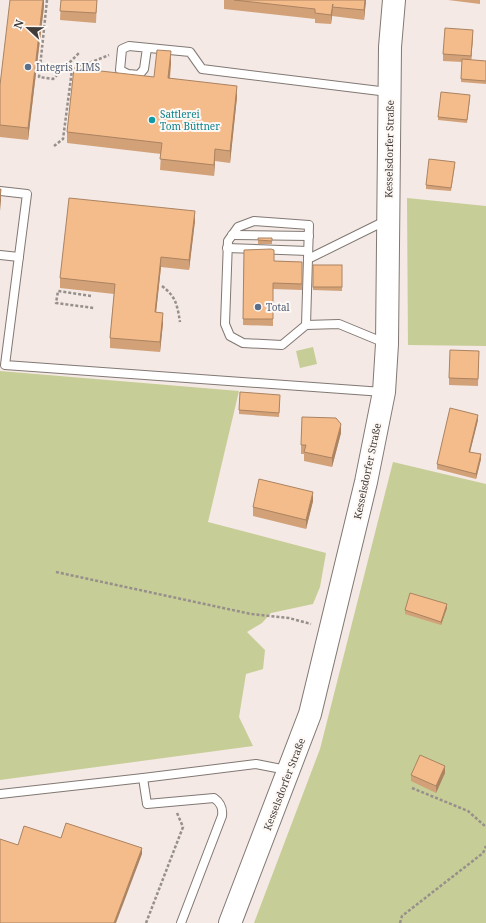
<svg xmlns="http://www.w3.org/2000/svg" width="486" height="923" viewBox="0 0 486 923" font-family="'Noto Serif',serif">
	<rect width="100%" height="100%" fill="#f4e9e4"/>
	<g fill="#c7cd96">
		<polygon points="407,198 486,206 486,346 408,345"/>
		<polygon points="313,347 317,364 300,368 296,351"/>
		<polygon points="0,371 239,391 208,522 326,553 320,587 313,604 271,613 262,623 247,632 265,650 263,669 246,674 239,717 253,746 0,780"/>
		<polygon points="393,462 486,484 486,923 254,923 320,749"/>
	</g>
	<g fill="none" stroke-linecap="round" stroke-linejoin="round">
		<defs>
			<g id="lane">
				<polyline points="147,48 144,69 139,75 128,74 120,70 122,49 129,46 190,52 202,69 388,92"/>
				<polyline points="0,191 27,194 5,365 383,392"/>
				<polyline points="232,235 309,236"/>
				<polyline points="227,248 308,251"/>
				<polyline points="0,255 19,257"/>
				<polyline points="308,259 387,220"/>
				<polyline points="306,325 309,225 254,221 238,227 228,241 225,324 230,336 243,343 282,345 306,325 339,324 385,343"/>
				<path d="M143,778L147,804L214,798C221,803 223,808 222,816L181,923"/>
				<polyline points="0,794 143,778 256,764 287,770"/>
			</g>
			<polyline id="secondary" points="230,923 310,714 366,482 384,392 387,344 390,47 394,0"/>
		</defs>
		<use href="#lane" stroke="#817873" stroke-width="10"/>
		<use href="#secondary" stroke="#817873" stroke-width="24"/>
		<g stroke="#968f8b" stroke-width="2.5" stroke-dasharray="3 2" stroke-linecap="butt">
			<polyline points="47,0 39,77 53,79 80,52"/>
			<polyline points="54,146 63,139 72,70 109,55"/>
			<path d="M162,286C176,297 177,304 180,322"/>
			<polyline points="91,296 58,291 56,303 94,308"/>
			<polyline points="56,572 251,614 289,618 311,624"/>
			<polyline points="412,788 468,811 486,827"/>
			<polyline points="146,923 183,827 177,813"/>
			<polyline points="400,923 402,916 483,853 486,846"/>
		</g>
		<use href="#lane" stroke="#fff" stroke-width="8"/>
		<use href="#secondary" stroke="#fff" stroke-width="22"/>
	</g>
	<g fill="#d2a178">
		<polygon points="44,0 44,6 28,140 0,137 0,85"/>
		<polygon points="61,0 97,0 96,23 60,20"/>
		<polygon points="224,0 366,0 364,20 332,16 331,24 315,23 315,19 224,9"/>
		<polygon points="448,0 480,0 480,4"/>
		<polygon points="473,36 471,60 486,61 486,84 461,82 462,62 443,61 443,54"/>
		<polygon points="171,63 170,79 237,97 230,163 215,161 214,176 160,170 161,154 67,143 67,132 154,77"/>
		<polygon points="470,99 467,123 438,120 438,117"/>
		<polygon points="455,165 451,191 426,189 426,185"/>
		<polygon points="195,221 189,270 161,267 156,312 163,323 160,352 110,348 110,338 114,294 60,288 60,278"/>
		<rect x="258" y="238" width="14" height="6"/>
		<polygon points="244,250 274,261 302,262 302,290 273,289 273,326 243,325"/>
		<polygon points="313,265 342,265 342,291 313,290"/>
		<polygon points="479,351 478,386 449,385 449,378"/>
		<polygon points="280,399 279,417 239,414 239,410"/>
		<polygon points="478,420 470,452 481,459 476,479 437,469 437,464"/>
		<polygon points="341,433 332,467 304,461 304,454 301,454 301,445"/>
		<polygon points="313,501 306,529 253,516 253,507"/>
		<polygon points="447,608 441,625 405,614 405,610"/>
		<polygon points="445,773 436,793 411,781 411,775"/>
	</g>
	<g fill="#ab8361">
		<polygon points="43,0 44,0 44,6 28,140 28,128"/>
		<polygon points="365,0 366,0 364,20 364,10"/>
		<polygon points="333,4 332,16 331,24 331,15"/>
		<polygon points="473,30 473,36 471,63 471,56"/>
		<polygon points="171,51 171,63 168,90 168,78"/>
		<polygon points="237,86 237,97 230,163 230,151"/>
		<polygon points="215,149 215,161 214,176 214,165"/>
		<polygon points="1,189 1,201 0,211 0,199"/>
		<polygon points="195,211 195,221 189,270 189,260"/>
		<polygon points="161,257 161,267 155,322 155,312"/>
		<polygon points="163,313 163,323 160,352 160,342"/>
		<polygon points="478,415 478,420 469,456 469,452"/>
		<polygon points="341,424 341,433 332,467 332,458"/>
		<polygon points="481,454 481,459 476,479 476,474"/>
		<polygon points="313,492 313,501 306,529 306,520"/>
		<polygon points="447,604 447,608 441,625 441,622"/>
		<polygon points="445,766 445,773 436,793 436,786"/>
		<polygon points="142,848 142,854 116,923 114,923"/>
	</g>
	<g fill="#f4bb8b" stroke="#ab8361">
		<polygon points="10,0 43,0 28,128 0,125 0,85"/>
		<polygon points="61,0 97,0 96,13 60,11"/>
		<polygon points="234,0 365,0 364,10 332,7 333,4 331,15 315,13 315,9"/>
		<polygon points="445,28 473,30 471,56 443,54"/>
		<polygon points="157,50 171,51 168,78 237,86 230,151 215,149 214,165 160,159 162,143 67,132 74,68 154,77"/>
		<polygon points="462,59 486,61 486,81 461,79"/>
		<polygon points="441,92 470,95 467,120 438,117"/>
		<polygon points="429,159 455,162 451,188 426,185"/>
		<polygon points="0,189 1,189 0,199"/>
		<polygon points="69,198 195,211 189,260 161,257 155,312 163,313 160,342 110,338 115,284 60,278"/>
		<polygon points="258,238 272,238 272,241 258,240"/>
		<polygon points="271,249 274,250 274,261 302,262 302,284 273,283 273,319 243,319 244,250"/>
		<rect x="313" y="265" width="29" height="22"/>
		<polygon points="450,350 479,351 478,379 449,378"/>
		<polygon points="240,392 280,395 279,413 239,410"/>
		<polygon points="450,408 478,415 469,452 481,454 476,474 437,464"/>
		<polygon points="302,417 336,418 341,424 332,458 304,452 306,445 301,445"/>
		<polygon points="259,479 313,492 306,520 253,507"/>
		<polygon points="410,593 447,604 441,622 405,610"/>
		<polygon points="420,755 445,766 436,786 411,775"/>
		<polygon points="66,823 142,848 114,923 0,923 0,839 18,845 24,826 61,838"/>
	</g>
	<g fill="#5c6f8a" stroke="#fef8f4" stroke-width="1.5">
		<circle cx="28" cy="67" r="4"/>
		<circle cx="258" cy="307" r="4"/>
	</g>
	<circle fill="#0f9aa8" stroke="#fef8f4" stroke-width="1.5" cx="152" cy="120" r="4"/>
	<g text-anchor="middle" stroke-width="4" stroke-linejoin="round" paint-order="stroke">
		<g font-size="10" fill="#4e5e75" stroke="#fef8f4" text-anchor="start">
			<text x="36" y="71">Integris LIMS</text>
			<text x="266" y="311">Total</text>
		</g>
		<g font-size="10" fill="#0d838f" stroke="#fef8f4" text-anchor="start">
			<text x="160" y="118">Sattlerei<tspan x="160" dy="12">Tom Büttner</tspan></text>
		</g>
		<g font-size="10" fill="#403c3a" stroke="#fef8f4">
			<text transform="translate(389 149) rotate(-89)" y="4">Kesselsdorfer Straße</text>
			<text transform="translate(367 471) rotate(-78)" y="4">Kesselsdorfer Straße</text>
			<text transform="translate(284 784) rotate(-69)" y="4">Kesselsdorfer Straße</text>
		</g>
	</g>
	<g transform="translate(28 28) rotate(292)" stroke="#fef8f4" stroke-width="3" paint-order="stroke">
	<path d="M0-3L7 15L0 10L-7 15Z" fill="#403c3a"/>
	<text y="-6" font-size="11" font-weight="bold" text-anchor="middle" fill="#403c3a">N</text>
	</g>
</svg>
